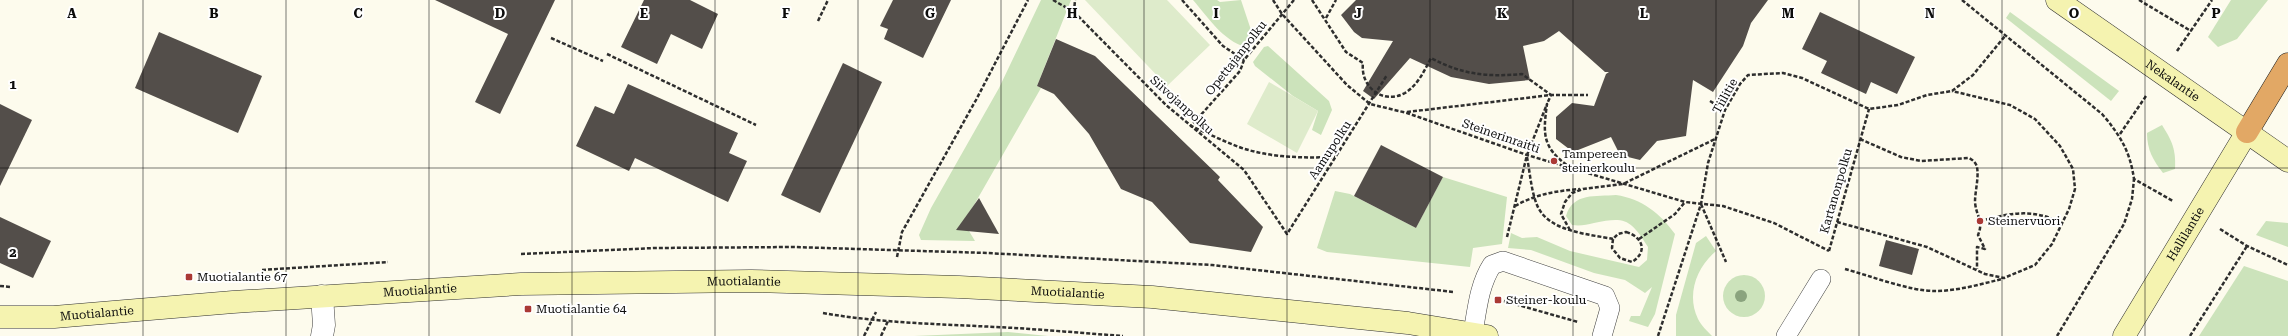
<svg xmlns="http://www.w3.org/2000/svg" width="2288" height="336" viewBox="0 0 2288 336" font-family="'Roboto Serif',serif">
	<rect width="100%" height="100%" fill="#fdfbed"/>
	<g fill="#cce3bb">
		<polygon points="1041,0 1071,0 1037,86 1041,88 974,205 963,221 975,241 921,240 919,235 931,208 999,88"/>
		<path d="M1193,0H1217L1220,2L1241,0L1254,39L1246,47C1223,41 1208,17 1193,0Z"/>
		<polygon points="2231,0 2268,0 2237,39 2218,47 2208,37"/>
		<polygon points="2010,12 2119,91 2111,101 2006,18"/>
		<polygon points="1268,46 1329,101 1332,110 1321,135 1312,130 1318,111 1293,96 1255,66 1253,62 1264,47"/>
		<path d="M2162,125C2172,141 2176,149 2175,169L2163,173C2153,160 2147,150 2147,133Z"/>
		<polygon points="1443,177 1507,197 1502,244 1473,248 1470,267 1327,252 1317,248 1335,191 1350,194 1416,228"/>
		<path d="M1616,195C1642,199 1660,213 1675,234L1655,314L1648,327L1629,321L1631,316H1640L1652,287L1645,293L1625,280L1594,273L1531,250L1508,248L1511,233L1522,238L1537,237L1570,251L1639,267L1647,260L1648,247C1631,220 1626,216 1594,223C1586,225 1580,226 1572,225L1566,216C1573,192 1596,197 1616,195Z"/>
		<polygon points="2266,221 2288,223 2288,247 2256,235"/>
		<path d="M1706,236L1716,251C1697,267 1686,294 1698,319C1701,325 1707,331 1712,336H1676V315L1696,243Z"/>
		<polygon points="2244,266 2288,281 2288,336 2199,336"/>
		<circle cx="1744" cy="296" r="21"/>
		<polygon points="1008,332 1048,336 914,336"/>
	</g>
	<g fill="#deebcb">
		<polygon points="1085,0 1167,0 1210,45 1167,86"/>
		<polygon points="1269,82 1318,111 1297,153 1247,124"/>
	</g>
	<g fill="#534e4a">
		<polygon points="435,0 555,0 500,114 475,102 508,34"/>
		<polygon points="644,0 690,0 718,14 702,49 671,34 657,64 621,47"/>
		<polygon points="893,0 951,0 923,58 884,39 888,29 880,26"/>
		<polygon points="1356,0 1768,0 1751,23 1743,46 1713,92 1693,80 1686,136 1657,141 1640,160 1620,155 1611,137 1573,152 1556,139 1556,117 1572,103 1594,106 1606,74 1609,72 1605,72 1559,31 1544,41 1523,46 1530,80 1489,84 1451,77 1410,58 1374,99 1363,91 1393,41 1362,38 1354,32 1341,15"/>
		<polygon points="1820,12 1915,57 1897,94 1871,82 1866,94 1821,73 1827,61 1802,49"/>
		<polygon points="159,32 262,76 238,133 135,88"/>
		<polygon points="1056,39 1095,56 1220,177 1218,180 1263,227 1251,252 1190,243 1152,202 1121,189 1089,134 1054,94 1037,86"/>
		<polygon points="843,63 882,82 820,213 781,195"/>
		<polygon points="628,84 738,133 729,153 747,161 728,202 635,158 629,171 576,146 595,106 614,114"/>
		<polygon points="0,104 32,120 0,186"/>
		<polygon points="1381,145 1443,177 1416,228 1354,196"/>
		<polygon points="979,198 999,234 956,230"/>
		<polygon points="0,217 51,241 33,278 0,263"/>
		<polygon points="1886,240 1919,249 1912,275 1879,266"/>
	</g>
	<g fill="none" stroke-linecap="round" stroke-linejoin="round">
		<defs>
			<g id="lane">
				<path d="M1473,333C1477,310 1479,285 1492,265L1503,261L1605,296L1610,308L1602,336"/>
				<polyline points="1786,336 1821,279"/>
			</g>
			<polyline id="street" points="322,336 324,325 322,296"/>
			<g id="secondary">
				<path id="s1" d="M2057,0L2288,161"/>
				<path id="s2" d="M0,317H54L233,302L521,284L751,281L959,287L1152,297L1408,323L1487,336"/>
				<path id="s3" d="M2124,336L2247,132"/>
			</g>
			<polyline id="highway" points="2247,132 2288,64"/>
		</defs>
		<use href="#lane" stroke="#3f3f3f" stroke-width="20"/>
		<use href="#street" stroke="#3f3f3f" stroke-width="23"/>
		<use href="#secondary" stroke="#2e2e2e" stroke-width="23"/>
		<use href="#highway" stroke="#1d1d1d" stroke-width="23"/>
		<g stroke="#2e2e2e" stroke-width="2.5" stroke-dasharray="4 2" stroke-linecap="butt">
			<polyline points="1053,0 1074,12 1166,105 1244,170 1287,234 1387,75"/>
			<polyline points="1182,0 1223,46 1244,60"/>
			<polyline points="1273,0 1282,14 1347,85 1370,104 1407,113 1527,155 1685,202 1723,206 1774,223 1829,251"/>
			<path d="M1294,0L1244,60L1240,71L1191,126C1207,133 1223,141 1239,147C1270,158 1303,158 1335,157"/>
			<path d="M1312,0L1346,52L1363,63C1360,87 1383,105 1405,93C1418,85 1424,71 1431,58C1463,75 1487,77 1522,74L1551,95L1547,104"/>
			<path d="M1962,0L2102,114C2120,135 2130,151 2134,179L2173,201"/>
			<polyline points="2139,0 2191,31"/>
			<polyline points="1074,12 1075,0"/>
			<polyline points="1326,18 1336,0"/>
			<polyline points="818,21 828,0"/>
			<polyline points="551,38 603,61"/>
			<polyline points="2177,51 2212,0"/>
			<polyline points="607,54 756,125"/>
			<polyline points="1710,101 1725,110"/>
			<polyline points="1407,112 1551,95 1588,95"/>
			<polyline points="2120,134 2146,96"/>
			<path d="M1860,139L1901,157L1921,161L1969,158C1973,160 1976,163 1977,167C1979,178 1975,191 1975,202C1976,216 1984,221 1978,235L1985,249L1977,247V269"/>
			<path d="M1527,157C1530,173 1531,190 1537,205C1548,232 1589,234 1613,239"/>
			<polyline points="1701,204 1726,262"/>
			<path d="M1515,206C1536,194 1556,191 1580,189"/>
			<path d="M1980,221C2012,213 2031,208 2062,223"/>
			<polyline points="1837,222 1927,247 1985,274 2004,278 2035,265 2052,244 2069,209 2075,189 2073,169 2060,146 2035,119 2010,105 1952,91"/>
			<polyline points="2220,229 2247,246 2288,265"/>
			<polyline points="1570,230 1561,214 1565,202 1572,193 1583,189 1623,184 1715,139"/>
			<path d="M1626,232C1643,237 1648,252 1632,262L1620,258L1612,248L1613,239L1618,234Z"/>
			<path d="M1507,237L1527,155L1547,104C1543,134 1542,147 1568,166"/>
			<polyline points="1639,239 1675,214 1685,202"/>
			<polyline points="1829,251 1869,109"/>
			<polyline points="521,254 655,248 794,247 987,253 1212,265 1454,292"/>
			<polyline points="897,257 902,232 976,100 1028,0"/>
			<path d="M1845,269C1871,276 1909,291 1935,291C1958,291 1981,284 2002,279"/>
			<polyline points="262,270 388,262"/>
			<polyline points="0,286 11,287"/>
			<polyline points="1504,301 1578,322"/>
			<path d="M823,313C880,323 938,324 996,327C1038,329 1081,333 1123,336"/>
			<polyline points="864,336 876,312"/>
			<polyline points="881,336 888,321"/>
			<polyline points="1658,336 1701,204 1708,163 1725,110 1740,84 1748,75 1783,73 1802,78 1869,109 1898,105 1927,95 1952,91 1973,75 2005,36"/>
			<polyline points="2057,336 2124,224 2132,199 2134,179"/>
			<polyline points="2190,336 2247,246"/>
		</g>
		<use href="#lane" stroke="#fff" stroke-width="19"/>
		<use href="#street" stroke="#fff" stroke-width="22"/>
		<use href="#secondary" stroke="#f5f3b0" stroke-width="22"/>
		<use href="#highway" stroke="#e2a865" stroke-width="22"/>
	</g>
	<circle fill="#8aa37e" cx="1741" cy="296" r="6"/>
	<path fill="none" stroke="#0c0c0c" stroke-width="1" stroke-opacity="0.55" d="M143,0V336M286,0V336M429,0V336M572,0V336M715,0V336M858,0V336M1001,0V336M1144,0V336M1287,0V336M1430,0V336M1573,0V336M1716,0V336M1859,0V336M2002,0V336M2145,0V336M0,168H2288"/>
	<g fill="#aa3935" stroke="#fff" stroke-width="1.5">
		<circle cx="1554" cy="161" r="4"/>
		<circle cx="1980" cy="221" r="4"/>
		<rect x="185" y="273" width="8" height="8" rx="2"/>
		<rect x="1494" y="296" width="8" height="8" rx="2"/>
		<rect x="524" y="305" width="8" height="8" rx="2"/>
	</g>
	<g text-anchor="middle" stroke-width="4" stroke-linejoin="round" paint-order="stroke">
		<g font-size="12" fill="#0c0c0c" stroke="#fff">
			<text transform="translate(1236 58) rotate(-52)" y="4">Opettajanpolku</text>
			<text dy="4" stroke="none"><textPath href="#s1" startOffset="141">Nekalantie</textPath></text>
			<text transform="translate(1725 96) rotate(-61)" y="4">Tiilitie</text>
			<text transform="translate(1182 105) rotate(42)" y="4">Siivojanpolku</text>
			<text transform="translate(1501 136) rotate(19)" y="4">Steinerinraitti</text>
			<text transform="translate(1330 150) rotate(-57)" y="4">Aamupolku</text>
			<text transform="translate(1836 191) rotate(-74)" y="4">Kartanonpolku</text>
			<text dy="4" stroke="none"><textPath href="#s3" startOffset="119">Hallilantie</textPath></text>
			<text dy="4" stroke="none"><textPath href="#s2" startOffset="745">Muotialantie</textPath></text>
			<text dy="4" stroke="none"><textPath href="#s2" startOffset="421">Muotialantie</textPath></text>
			<text dy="4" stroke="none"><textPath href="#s2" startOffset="1069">Muotialantie</textPath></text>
			<text dy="4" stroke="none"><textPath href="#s2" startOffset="97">Muotialantie</textPath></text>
		</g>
		<g font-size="12" fill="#0c0c0c" stroke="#fff" text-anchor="start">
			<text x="1562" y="158">Tampereen<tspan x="1562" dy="14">steinerkoulu</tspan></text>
			<text x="1988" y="225">Steinervuori</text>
			<text x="197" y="281">Muotialantie 67</text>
			<text x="1506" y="304">Steiner-koulu</text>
			<text x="536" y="313">Muotialantie 64</text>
		</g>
	</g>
	<g font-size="13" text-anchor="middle" font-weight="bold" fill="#0c0c0c" stroke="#fff" stroke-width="4" stroke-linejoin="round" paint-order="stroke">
		<text x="72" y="18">A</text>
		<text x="214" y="18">B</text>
		<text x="358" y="18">C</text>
		<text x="500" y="18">D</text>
		<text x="644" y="18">E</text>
		<text x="786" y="18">F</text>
		<text x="930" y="18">G</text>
		<text x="1072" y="18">H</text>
		<text x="1216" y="18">I</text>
		<text x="1358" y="18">J</text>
		<text x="1502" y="18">K</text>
		<text x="1644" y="18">L</text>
		<text x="1788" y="18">M</text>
		<text x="1930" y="18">N</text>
		<text x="2074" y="18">O</text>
		<text x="2216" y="18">P</text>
		<text x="13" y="89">1</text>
		<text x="13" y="257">2</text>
	</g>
</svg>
